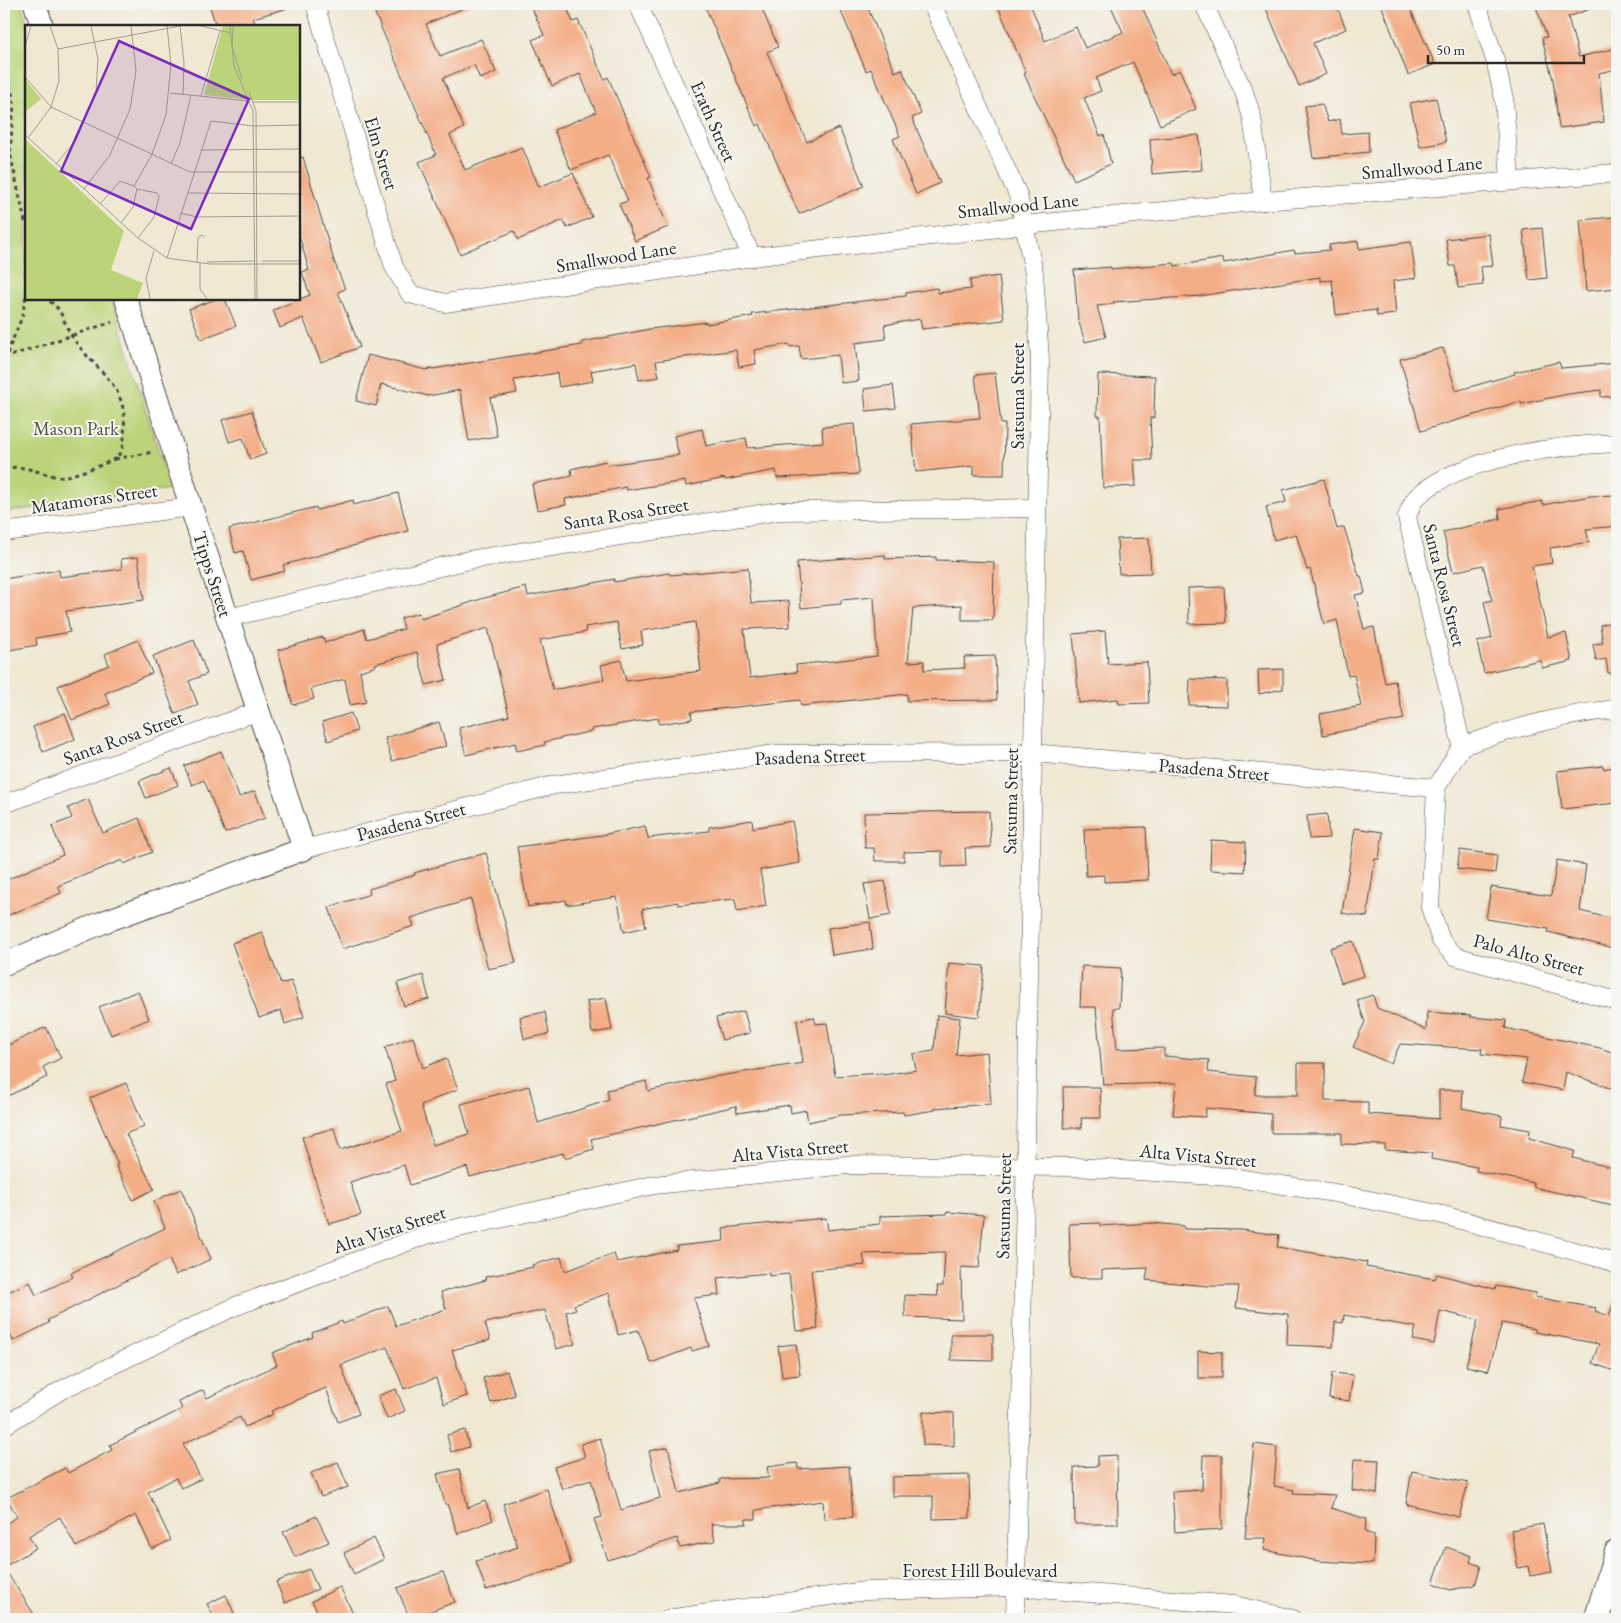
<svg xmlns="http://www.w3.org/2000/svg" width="1621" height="1623" viewBox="0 0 1621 1623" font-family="'EB Garamond',serif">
	<rect width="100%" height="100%" fill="#f6f6f2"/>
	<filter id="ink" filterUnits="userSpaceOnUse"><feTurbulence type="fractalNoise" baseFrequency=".02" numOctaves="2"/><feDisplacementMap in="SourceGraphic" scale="10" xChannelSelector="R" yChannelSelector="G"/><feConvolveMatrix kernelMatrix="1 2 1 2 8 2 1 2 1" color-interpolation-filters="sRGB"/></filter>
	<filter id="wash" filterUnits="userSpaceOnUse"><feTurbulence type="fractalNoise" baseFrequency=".0096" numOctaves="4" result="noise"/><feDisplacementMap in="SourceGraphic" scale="20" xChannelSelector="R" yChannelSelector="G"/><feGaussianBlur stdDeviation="1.12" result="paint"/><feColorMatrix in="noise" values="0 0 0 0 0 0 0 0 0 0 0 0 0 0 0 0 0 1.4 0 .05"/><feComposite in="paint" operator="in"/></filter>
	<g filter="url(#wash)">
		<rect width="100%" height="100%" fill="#f0e8d3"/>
		<polygon fill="#bbd479" stroke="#738052" points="4,4 21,4 28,26 26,299 112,299 170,489 4,512"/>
		<g id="blocks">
			<g fill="#f4ae87" fill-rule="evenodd">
				<polygon points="209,4 288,4 288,8 253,18 256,26 216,26"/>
				<polygon points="371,4 473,4 426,24 440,56 481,39 496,72 480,79 474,65 443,78 464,128 450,135 465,170 522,147 539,187 573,173 592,217 567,228 563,220 518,240 514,231 460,254 419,162 436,155"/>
				<polygon points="530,4 565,4 573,22 578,20 604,79 608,77 651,177 648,178 668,227 635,241 619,204 628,201 608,155 571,170 554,130 596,112 580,74 552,86 532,40 544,35"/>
				<polygon points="704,4 760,4 778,47 767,52 807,142 839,128 864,186 799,214 760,124 756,126"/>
				<polygon points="838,4 866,4 895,72 902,69 921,114 912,118 940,183 916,194 893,139 900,136 871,69 866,71"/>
				<polygon points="997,4 1030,4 1045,41 1076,27 1085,48 1123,32 1110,4 1141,4 1171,74 1180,70 1196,109 1160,125 1133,62 1096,78 1101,91 1084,98 1100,136 1104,134 1111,164 1074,180 1024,74 1026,73"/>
				<polygon points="1264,4 1336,4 1346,29 1313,43 1326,74 1299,86"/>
				<polygon points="1381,4 1408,4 1435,64 1408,75"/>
				<polygon points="1535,4 1598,4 1598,6 1568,17 1579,57 1613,49 1617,69 1599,73 1604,122 1559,128 1553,80 1542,38 1547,37"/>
				<polygon points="1436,98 1446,142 1420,147 1410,103"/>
				<polygon points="1322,104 1328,122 1340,119 1342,134 1368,132 1369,152 1313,158 1305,106"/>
				<polygon points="1199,135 1202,170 1152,174 1150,139"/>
				<polygon points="299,157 303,157 334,261 345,289 338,292 360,347 321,362 303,318 280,328 273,310 310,295 302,272 309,270 299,235"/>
				<polygon points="1614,217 1617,288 1586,291 1580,220"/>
				<polygon points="1542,228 1547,278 1529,280 1523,230"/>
				<polygon points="1489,234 1493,266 1481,267 1483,285 1458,288 1455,266 1450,266 1446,239"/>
				<polygon points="1358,241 1359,249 1411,242 1416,278 1393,281 1396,314 1377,316 1376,310 1336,315 1332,280 1320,281 1320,277 1200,296 1113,302 1114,304 1097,306 1106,337 1085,342 1078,319 1074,270 1111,267 1111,269 1174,263 1175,266 1223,258 1224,263 1294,250 1295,253 1330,250 1329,245"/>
				<polygon points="999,276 1004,320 922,329 920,319 884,325 886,339 855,343 859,381 841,383 838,355 801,359 799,346 790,347 789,344 754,350 756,364 739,367 736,350 656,361 659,377 639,380 636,363 591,371 593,381 559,387 557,373 514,380 517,393 490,398 497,436 469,441 460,390 428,396 381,384 376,406 356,401 368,355 426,370 582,345 582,342 650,329 707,322 707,324 753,316 752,314 906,296 906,293 937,288 938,293 971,289 970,280"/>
				<polygon points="216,299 225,299 236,326 201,339 189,309"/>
				<polygon points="1443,348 1456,391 1515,374 1514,372 1559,362 1561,368 1617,363 1617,396 1601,397 1601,390 1568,394 1521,404 1521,401 1421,431 1400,359"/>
				<polygon points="995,373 1001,424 1005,424 1004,475 974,475 974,466 916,472 911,424 980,418 975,375"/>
				<polygon points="1098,374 1155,376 1154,418 1150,418 1152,460 1134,460 1136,486 1103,488 1100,416 1097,416"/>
				<polygon points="893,385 896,408 866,411 864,389"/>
				<polygon points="252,411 266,454 250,460 243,438 229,442 222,420"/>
				<polygon points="854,424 859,474 777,478 776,470 725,480 725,478 686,486 685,481 626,490 626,487 565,499 566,505 537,510 532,484 572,476 571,469 606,461 607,465 679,455 674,436 702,429 706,446 746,438 748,448 823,442 822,427"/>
				<polygon points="1324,479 1337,529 1344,527 1359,576 1361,576 1365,593 1355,595 1364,629 1374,627 1385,683 1395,681 1404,719 1323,735 1320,714 1361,706 1354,675 1348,676 1337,620 1324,624 1310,569 1307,570 1296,534 1274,540 1266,507 1286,502 1283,490"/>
				<polygon points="398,493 408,531 283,565 285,571 251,580 243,551 235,553 229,529 316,507 317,510 353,500 354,505"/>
				<polygon points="1617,495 1617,526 1586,529 1589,542 1550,548 1552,563 1532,566 1548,637 1566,633 1572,661 1542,668 1540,660 1484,673 1477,642 1492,638 1484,602 1492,600 1483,565 1453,572 1443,532 1500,519 1499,509 1542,501 1543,505 1590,496"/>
				<polygon points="1149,538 1151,573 1119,574 1117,539"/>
				<path d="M885,555V559L936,557V560L994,562L993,620H962V605L913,608L908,662L924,661V670L965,668L964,657L995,656L997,700L907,701V694L801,706L800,700L691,712L692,719L659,724L658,718L592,729L593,731L544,742L545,745L517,751L515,743L466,755L459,728L509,716L488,628L437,644L446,680L426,685L417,652L375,664L376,666L360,671L366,702L350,705L345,679L311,688L314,699L293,705L278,650L323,637L325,643L364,629L367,639L404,629L401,618L419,613L421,619L481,599L526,587L528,596L614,579V582L669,573L670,575L748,568L751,603L789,601L790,627L744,629L750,678L797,672L796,665L877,656L874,597L841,600V604L801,608L797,562ZM617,622L622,649L643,645L641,631L695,622L701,671L626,681L621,660L601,665L604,680L553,690L540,640L586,632L585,627Z"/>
				<polygon points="138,557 144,600 66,611 70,632 36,638 37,645 4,651 4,579 59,570 60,577 122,569 121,559"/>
				<polygon points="1224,587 1226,623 1189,624 1188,588"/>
				<polygon points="1617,621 1617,673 1608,673 1606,659 1596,661 1593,644 1603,643 1600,625"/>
				<polygon points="1105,631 1108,664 1147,662 1149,703 1119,704 1118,699 1079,703 1073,634"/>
				<polygon points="138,640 152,673 105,693 110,704 72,720 58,686 109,665 105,654"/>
				<polygon points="194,640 207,674 189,681 198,705 175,714 153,656"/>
				<polygon points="1283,669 1283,689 1259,694 1258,670"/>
				<polygon points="1190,679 1227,680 1227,706 1189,705"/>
				<polygon points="65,713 75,739 43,752 33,727"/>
				<polygon points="351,713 357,731 328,741 322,722"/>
				<polygon points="439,722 446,746 392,761 385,738"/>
				<polygon points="221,751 239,797 255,791 265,818 225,833 204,780 192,785 184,766"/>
				<polygon points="1603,766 1604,769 1617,766 1617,803 1562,809 1557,771"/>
				<polygon points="171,768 178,785 146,798 139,781"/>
				<polygon points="88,799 103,833 139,818 152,852 124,864 122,860 58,886 61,893 4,917 4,881 63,855 52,826 72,818 68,808"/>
				<polygon points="989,811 991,847 965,848 966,866 942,867 942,851 904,852 904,861 875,861 874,848 865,848 864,813"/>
				<polygon points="1327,814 1329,838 1309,839 1307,816"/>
				<polygon points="752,820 753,828 792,821 800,863 760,870 766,906 737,911 735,899 678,905 678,902 642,909 646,927 624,932 617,897 567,905 566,900 528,907 517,847 602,835 645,826 648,838 709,831 709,827"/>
				<polygon points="1146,827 1148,880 1104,882 1104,875 1086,876 1084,829"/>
				<polygon points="1355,828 1383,832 1379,859 1375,859 1367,917 1342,913"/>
				<polygon points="1211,840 1246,842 1245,872 1210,870"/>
				<polygon points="1460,850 1497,855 1495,873 1457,869"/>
				<polygon points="486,853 516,963 488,969 471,899 411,918 414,926 342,949 329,907 370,894 369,889 415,875 414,873"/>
				<polygon points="1557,860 1586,865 1580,911 1617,920 1617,949 1548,932 1549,929 1486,919 1491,887 1551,896"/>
				<polygon points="885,881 891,915 870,919 864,884"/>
				<polygon points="870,922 873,949 832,955 828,928"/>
				<polygon points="262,932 281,984 291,981 304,1017 285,1024 281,1010 259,1018 232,943"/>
				<polygon points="1353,941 1364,976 1341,983 1330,948"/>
				<polygon points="949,963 984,966 979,1017 945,1013"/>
				<polygon points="1082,966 1121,968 1119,1008 1113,1008 1117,1049 1164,1048 1164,1056 1209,1060 1208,1072 1256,1077 1255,1095 1298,1095 1298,1063 1325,1063 1325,1101 1368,1102 1368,1114 1439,1119 1439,1090 1463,1090 1462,1108 1502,1116 1501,1125 1530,1130 1529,1138 1575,1151 1573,1158 1617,1169 1617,1206 1533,1187 1534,1183 1476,1171 1477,1167 1431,1159 1432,1153 1385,1150 1385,1145 1341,1144 1342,1133 1271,1133 1271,1114 1206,1108 1205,1117 1173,1115 1176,1083 1103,1085 1096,1007 1080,1007"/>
				<polygon points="423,975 429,999 404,1006 397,983"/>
				<polygon points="138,991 149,1019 111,1035 99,1007"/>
				<polygon points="1373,995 1377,1008 1426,1030 1427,1012 1471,1015 1470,1017 1506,1020 1505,1028 1600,1048 1617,1054 1617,1075 1612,1089 1566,1072 1563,1090 1522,1082 1527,1059 1481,1054 1482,1049 1400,1044 1391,1064 1353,1047 1365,1022 1357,1000"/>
				<polygon points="606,998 612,1030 592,1033 587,1001"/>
				<polygon points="744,1011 750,1033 722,1040 716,1018"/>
				<polygon points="545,1012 549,1034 524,1039 520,1017"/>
				<polygon points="937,1015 960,1018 956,1055 987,1052 991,1104 935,1108 935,1110 904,1115 903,1112 841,1115 808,1122 806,1110 791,1113 790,1105 737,1113 736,1106 591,1139 594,1149 565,1158 563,1153 470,1177 467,1167 410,1185 404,1165 350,1182 361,1215 329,1224 302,1137 334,1128 340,1150 402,1131 386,1084 395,1081 385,1047 413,1037 423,1068 446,1058 458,1089 421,1105 433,1145 469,1134 461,1104 529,1086 538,1123 609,1100 607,1090 646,1081 648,1091 712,1077 803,1063 797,1020 814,1017 816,1024 827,1023 835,1076 883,1073 883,1075 916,1070 913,1054 934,1051"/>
				<polygon points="46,1027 61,1058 43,1067 47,1077 4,1098 4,1047"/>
				<polygon points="126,1083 144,1126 126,1134 154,1189 133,1200 116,1166 118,1165 90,1098"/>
				<polygon points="1063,1087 1100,1087 1101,1118 1081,1118 1082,1128 1064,1128"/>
				<polygon points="181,1189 211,1259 176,1275 169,1259 48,1320 49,1323 13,1341 4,1322 4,1294 30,1282 36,1295 73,1277 71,1273 165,1228 154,1201"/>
				<polygon points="947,1212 984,1215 979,1268 961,1267 962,1319 905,1317 905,1295 938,1296 937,1286 943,1286 945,1252 863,1254 865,1265 811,1270 818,1329 796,1331 789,1274 769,1276 769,1273 717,1278 719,1295 694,1298 709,1346 692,1351 691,1348 651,1363 638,1330 618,1335 609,1293 574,1305 576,1309 566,1312 575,1344 556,1349 545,1310 485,1323 490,1340 452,1350 467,1396 444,1404 436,1378 404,1389 387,1347 341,1365 359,1414 338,1422 326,1388 271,1411 273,1414 245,1427 240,1417 183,1444 201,1479 181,1488 176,1478 148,1492 171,1540 152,1549 136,1515 76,1547 60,1517 29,1536 36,1548 4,1567 4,1525 17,1517 7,1498 65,1468 68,1473 112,1450 110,1445 182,1409 179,1402 203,1390 207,1398 277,1365 272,1353 313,1337 312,1333 342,1321 343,1324 388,1306 396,1326 446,1309 441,1292 486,1280 485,1277 533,1267 532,1265 561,1257 565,1271 614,1254 617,1262 677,1250 677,1246 724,1241 723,1228 826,1218 828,1230 880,1224 880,1216 947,1214"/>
				<polygon points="1100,1223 1100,1226 1152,1223 1184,1226 1184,1229 1242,1230 1279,1235 1277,1247 1367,1262 1366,1267 1435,1279 1437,1274 1495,1289 1496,1286 1536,1293 1535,1297 1596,1308 1595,1311 1609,1316 1615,1299 1617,1299 1617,1372 1592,1363 1599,1344 1535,1332 1535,1329 1502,1323 1488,1371 1466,1366 1478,1320 1440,1311 1434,1344 1413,1340 1416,1327 1344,1315 1343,1323 1335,1322 1333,1347 1287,1345 1288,1314 1236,1308 1239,1286 1207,1286 1146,1280 1148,1268 1102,1270 1102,1278 1071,1278 1069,1224"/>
				<polygon points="951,1334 993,1334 993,1361 951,1360"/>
				<polygon points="796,1344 800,1375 782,1377 778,1346"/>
				<polygon points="1198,1351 1222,1352 1222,1378 1198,1378"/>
				<polygon points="507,1371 515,1395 491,1403 483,1378"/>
				<polygon points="1332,1373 1353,1375 1349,1401 1329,1398"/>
				<polygon points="396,1389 405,1411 387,1419 378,1396"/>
				<polygon points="923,1412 954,1413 954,1446 923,1445"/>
				<polygon points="465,1430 469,1447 451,1452 447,1435"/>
				<polygon points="600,1438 621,1510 660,1498 649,1451 668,1447 679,1493 720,1483 720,1479 769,1478 767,1467 797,1463 798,1469 849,1466 853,1517 824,1519 823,1501 756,1510 756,1519 746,1519 746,1524 711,1524 715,1541 680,1548 677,1538 608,1560 594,1519 602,1517 591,1480 562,1489 554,1467 585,1457 581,1444"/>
				<polygon points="1254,1444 1277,1447 1274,1486 1294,1490 1293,1493 1335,1495 1331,1508 1366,1519 1365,1532 1374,1535 1373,1564 1318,1561 1264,1550 1266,1538 1245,1538"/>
				<polygon points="1117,1455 1118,1524 1075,1524 1074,1467 1098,1466 1098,1456"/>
				<polygon points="1203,1455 1222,1455 1222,1529 1175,1532 1172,1492 1202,1490"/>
				<polygon points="1354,1459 1379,1460 1377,1494 1352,1490"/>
				<polygon points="338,1462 348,1487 321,1497 311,1473"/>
				<polygon points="459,1469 468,1508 485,1501 493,1520 458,1534 447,1504 445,1504 437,1474"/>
				<polygon points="1412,1471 1468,1483 1459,1517 1406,1504"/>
				<polygon points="969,1475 970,1518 933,1519 933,1496 892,1496 892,1477"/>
				<polygon points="547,1489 571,1564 486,1590 476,1561 518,1547 503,1504"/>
				<polygon points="316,1516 329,1542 295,1557 283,1532"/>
				<polygon points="1543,1524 1552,1572 1530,1576 1528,1566 1518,1568 1511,1530"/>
				<polygon points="374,1538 384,1559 354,1574 344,1553"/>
				<polygon points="1446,1547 1472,1556 1470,1562 1481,1566 1475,1585 1450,1590 1433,1583"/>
				<polygon points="4,1568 37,1619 4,1619"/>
				<polygon points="309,1569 318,1589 285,1603 276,1582"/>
				<polygon points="443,1572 455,1602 410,1619 397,1588"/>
				<polygon points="340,1587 356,1619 321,1619 312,1601"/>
				<polygon points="226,1595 234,1613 221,1619 215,1619 207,1604"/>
			</g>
		</g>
	</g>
	<g filter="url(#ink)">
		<use href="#blocks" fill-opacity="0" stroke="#494744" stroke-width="1"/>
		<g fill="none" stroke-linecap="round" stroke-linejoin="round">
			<defs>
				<g id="minor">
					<polyline points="315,4 394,267 410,294 445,303 752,257 1025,225 1263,201 1617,173"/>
					<polyline points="638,4 752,257"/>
					<polyline points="932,4 1018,195 1034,273 1040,359 1025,1197 1015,1619"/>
					<polyline points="1204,4 1244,92 1252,117 1263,201"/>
					<polyline points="1477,4 1495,60 1504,99 1510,181"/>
					<polyline points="4,532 191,507"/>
					<polyline points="228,618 469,560 779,511 1037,508"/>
					<path d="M1617,709C1563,714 1513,728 1462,746L1436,788L1430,907L1441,941L1455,956L1617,1001"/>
					<path d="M1462,746L1407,517C1410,510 1412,501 1417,497C1459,457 1561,445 1617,443"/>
					<polyline points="4,804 258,711"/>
					<polyline points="304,849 554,785 775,754 1032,753 1436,788"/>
					<polyline points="4,1426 63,1389 236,1306 426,1235 654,1185 847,1165 1076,1167 1230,1177 1335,1193 1443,1215 1603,1259 1617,1265"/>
					<polyline points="667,1619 865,1591 1015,1587 1234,1605 1293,1619"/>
				</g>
				<g id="tertiary">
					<polyline points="35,4 42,26"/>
					<polyline points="4,964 106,921 304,849 191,507 126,299"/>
				</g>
				<polyline id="secondary" points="1597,1619 1617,1553"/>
			</defs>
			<use href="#minor" stroke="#494744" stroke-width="19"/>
			<use href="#tertiary" stroke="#494744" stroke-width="24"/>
			<use href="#secondary" stroke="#494744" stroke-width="27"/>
			<g stroke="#494744" stroke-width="3" stroke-dasharray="4 4" stroke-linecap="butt">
				<polyline points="4,61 14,102 10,153 26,226"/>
				<polyline points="4,358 112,322"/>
				<polyline points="4,361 22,317 26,296"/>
				<polyline points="115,459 153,452"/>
				<path d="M4,469C23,463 40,474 59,477C66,478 107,464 114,459C122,454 124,445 124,436C129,381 97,375 71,335C62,320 63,308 46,299"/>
			</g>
			<use href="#minor" stroke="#fff" stroke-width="18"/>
			<use href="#tertiary" stroke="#fff" stroke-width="22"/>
			<use href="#secondary" stroke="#fff" stroke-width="25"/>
		</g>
	</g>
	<g text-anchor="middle" stroke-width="4" stroke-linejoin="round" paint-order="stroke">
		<g font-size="19" fill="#2b2b2b" stroke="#f6f6f2">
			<text transform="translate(714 121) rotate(66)" y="7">Erath Street</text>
			<text transform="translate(382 153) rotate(73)" y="7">Elm Street</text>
			<text transform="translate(1422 167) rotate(-5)" y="7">Smallwood Lane</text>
			<text transform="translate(1018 205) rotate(-6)" y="7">Smallwood Lane</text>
			<text transform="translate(616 256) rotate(-9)" y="7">Smallwood Lane</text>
			<text transform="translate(1017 396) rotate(-90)" y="7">Satsuma Street</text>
			<text transform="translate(94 498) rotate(-8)" y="7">Matamoras Street</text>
			<text transform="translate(626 513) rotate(-9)" y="7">Santa Rosa Street</text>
			<text transform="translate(213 574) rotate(72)" y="7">Tipps Street</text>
			<text transform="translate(1445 585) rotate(76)" y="7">Santa Rosa Street</text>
			<text transform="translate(123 737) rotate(-20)" y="7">Santa Rosa Street</text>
			<text transform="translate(810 756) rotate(-2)" y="7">Pasadena Street</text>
			<text transform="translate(1214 769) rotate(5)" y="7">Pasadena Street</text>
			<text transform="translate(1010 801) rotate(-89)" y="7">Satsuma Street</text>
			<text transform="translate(411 821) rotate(-14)" y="7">Pasadena Street</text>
			<text transform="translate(1529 954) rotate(15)" y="7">Palo Alto Street</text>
			<text transform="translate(790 1150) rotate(-5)" y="7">Alta Vista Street</text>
			<text transform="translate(1198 1155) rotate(5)" y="7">Alta Vista Street</text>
			<text transform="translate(1003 1206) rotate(-89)" y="7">Satsuma Street</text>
			<text transform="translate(389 1229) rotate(-18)" y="7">Alta Vista Street</text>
			<text x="980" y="1577">Forest Hill Boulevard</text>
		</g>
		<g font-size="19" fill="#4f553e" stroke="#f6f6f2">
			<text x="76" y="435">Mason Park</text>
		</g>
	</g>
	<g transform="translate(25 25)">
		<rect width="275" height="275" fill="#f0e8d3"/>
		<path d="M198,1H275V75H226L179,70ZM0,54L16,74L0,87ZM0,114L99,206L86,245L118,258L112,274H0Z" fill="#bbd479"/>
		<path fill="none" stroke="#a19c90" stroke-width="1" d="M155,1L159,37L158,69M176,1L206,8M205,1L209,41L228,86L230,274M208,1L207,21L217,54M0,21L6,1M33,24L155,1M0,52L26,82L165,147H275M224,67L231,86L232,274M145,68L223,76M176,71L195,6M228,77H275M0,110L113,213L142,233L185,239H275M3,113L26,82L34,56L33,24L25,1M177,125L275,124M31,139L51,115L71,67L73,34L66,1M146,139L155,118L166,70M59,164L85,130L105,84L111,46L106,1M112,164L132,168L134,172L129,192L113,213M163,168L275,169M75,179L95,156L109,161M155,188L172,192L275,191M96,198L108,182L112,164L109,161L127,129L141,90L146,39L142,1M142,233L186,96L228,101L275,100M237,236H275M182,237L230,236M172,238L173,212L177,210L180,213M175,238V264L182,274M125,274L121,253L129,226"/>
		<path fill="#7b2cbf" fill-opacity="0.15" stroke="#7b2cbf" stroke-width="2.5" d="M94,16L224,74L166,204L36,146Z"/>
		<rect width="275" height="275" fill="none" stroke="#2b2b2b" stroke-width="2.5"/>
	</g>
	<rect width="1621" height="1623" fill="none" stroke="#f6f6f2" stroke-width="20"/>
	<path d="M1428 55v8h156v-8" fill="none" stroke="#2b2b2b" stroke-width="2.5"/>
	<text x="1436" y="55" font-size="15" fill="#2b2b2b" stroke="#f6f6f2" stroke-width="4" paint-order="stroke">50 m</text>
</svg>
